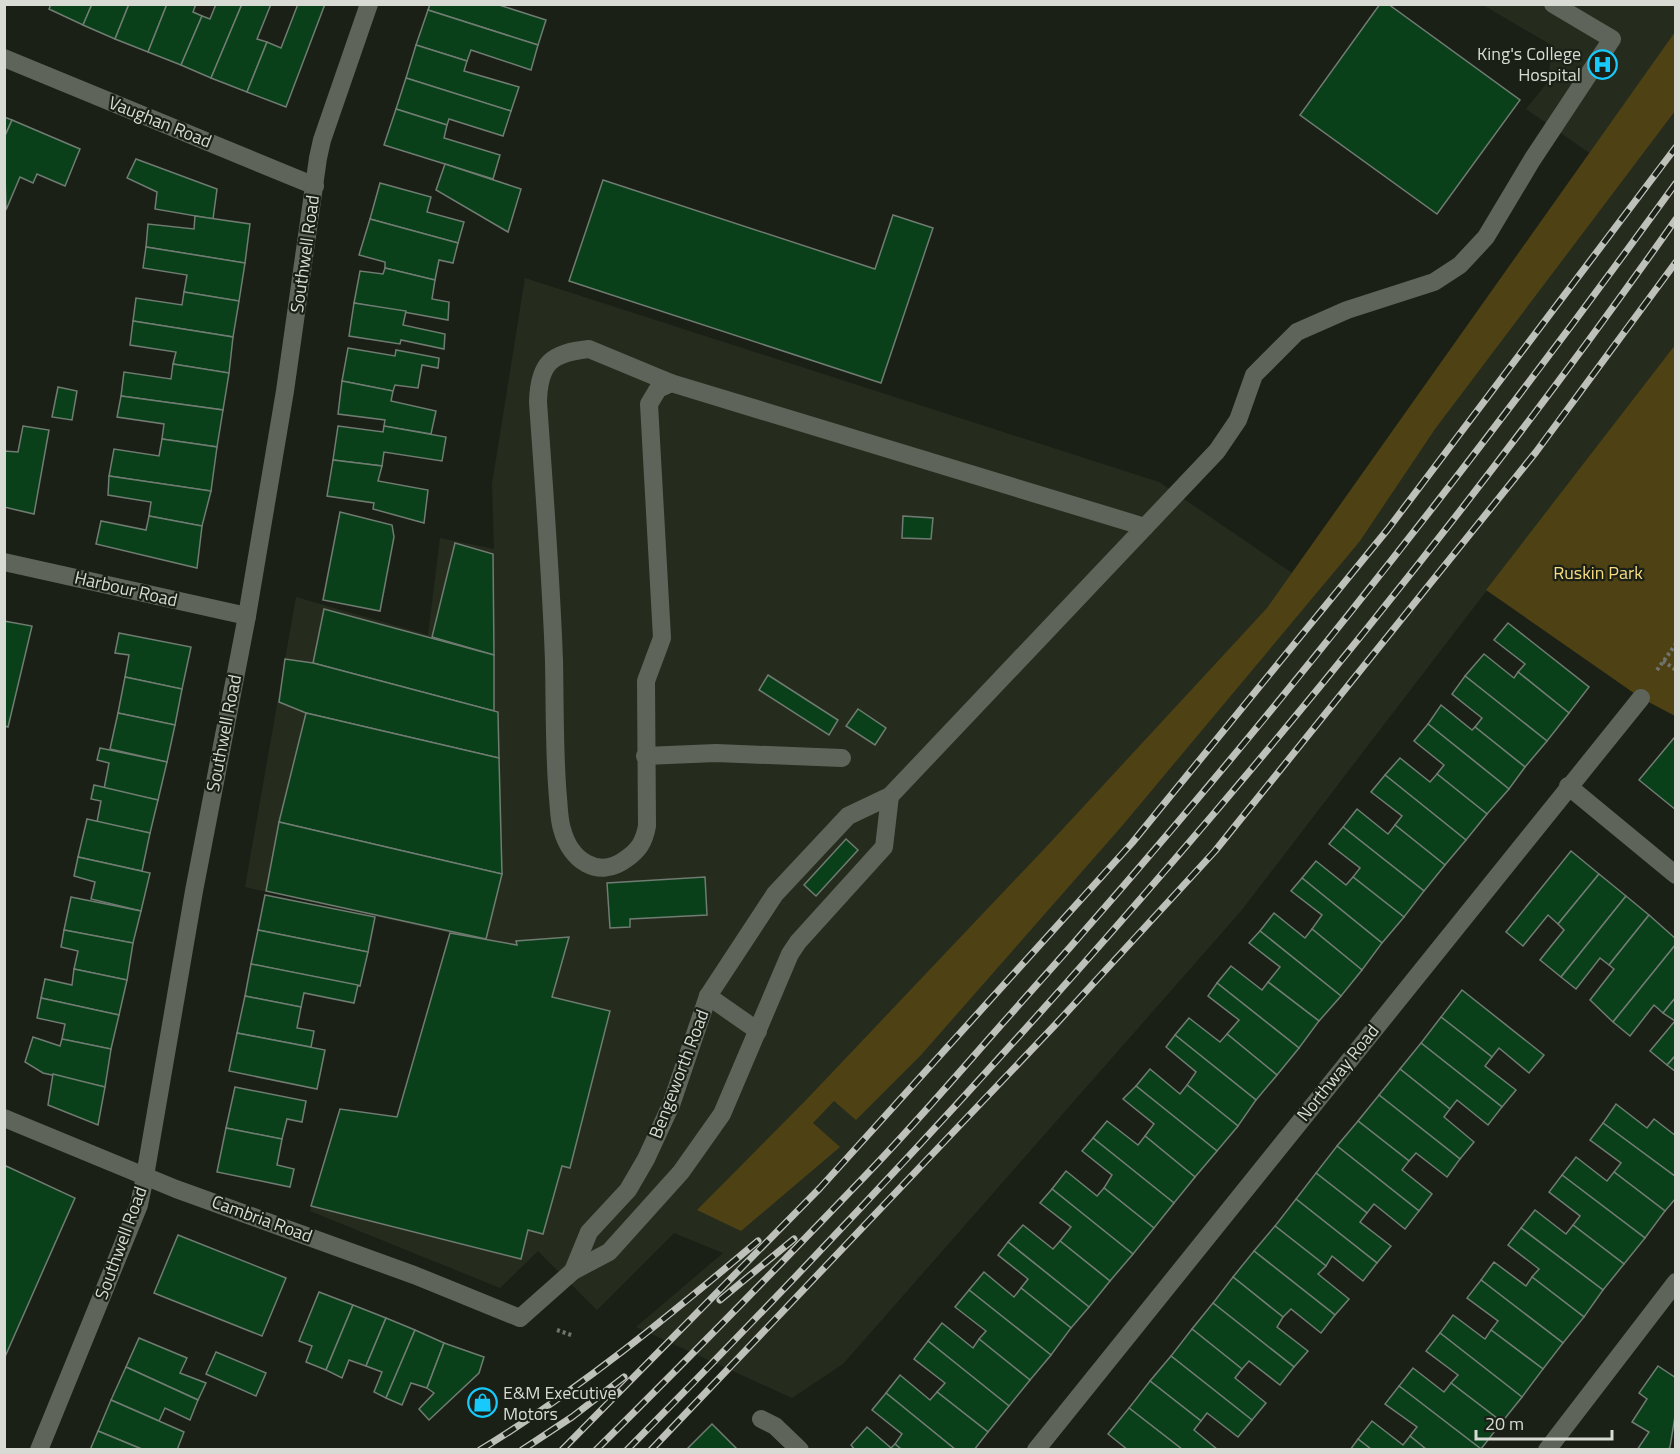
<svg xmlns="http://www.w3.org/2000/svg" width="1680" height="1454" viewBox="0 0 1680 1454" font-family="'Titillium Web',sans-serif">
	<rect width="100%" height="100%" fill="#1b2017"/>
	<polygon fill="#252c1e" points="1483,5 1675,5 1675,345 1241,911 843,1364 792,1398 636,1327 723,1253 674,1233 597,1310 538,1251 500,1288 310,1211 340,1109 397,1117 449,933 245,887 296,597 428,635 440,538 494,549 492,484 525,278 1159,482 1292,573 1591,154 1526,109 1547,83 1553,46"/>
	<g fill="#4e4114">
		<polygon points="1675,32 1675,111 1435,429 1360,541 1122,826 921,1055 856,1120 834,1101 813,1123 840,1147 741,1231 697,1210 807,1099 1047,846 1267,608"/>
		<polygon points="1675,345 1675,716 1641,698 1486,590"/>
	</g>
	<g fill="#09401a" stroke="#707b72" stroke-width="1.5">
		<polygon points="51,4 92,4 83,25 49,9"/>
		<polygon points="92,4 129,4 115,39 83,25"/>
		<polygon points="129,4 167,4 148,52 115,39"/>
		<polygon points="167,4 196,4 193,12 202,16 181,65 148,52"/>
		<polygon points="216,4 242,4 211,78 181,65 202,16 210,19"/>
		<polygon points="242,4 271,4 257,39 267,42 247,92 211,78"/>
		<polygon points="298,4 325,4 286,107 247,92 267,42 281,48"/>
		<polygon points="430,4 496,4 546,20 538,45 428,10"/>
		<polygon points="1380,4 1388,4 1520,100 1437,214 1300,115"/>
		<polygon points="428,10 538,45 531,70 471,50 467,61 416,45"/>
		<polygon points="416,45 467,61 464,71 519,87 511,111 406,78"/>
		<polygon points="406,78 511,111 503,136 449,119 447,125 396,109"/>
		<polygon points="396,109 447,125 444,138 500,155 493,179 384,145"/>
		<polygon points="4,117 12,120 4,138"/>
		<polygon points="12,120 80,149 65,186 37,174 33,183 20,177 6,210 4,138"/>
		<polygon points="136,159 217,189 213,219 155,209 157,192 127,178"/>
		<polygon points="445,164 521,189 508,232 436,190"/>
		<polygon points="603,180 875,269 893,215 933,228 881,383 569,281"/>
		<polygon points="380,183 431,197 427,212 464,222 458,243 370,219"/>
		<polygon points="195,216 250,224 245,263 146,247 148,224 194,229"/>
		<polygon points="370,219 458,243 453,263 439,260 435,280 385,268 385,262 359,255"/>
		<polygon points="146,247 245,263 239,301 184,292 187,275 143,268"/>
		<polygon points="385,268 435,280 432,299 449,302 448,320 354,303 360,271 383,274"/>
		<polygon points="184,292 239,301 233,337 133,321 136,298 182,305"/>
		<polygon points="354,303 406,311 403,325 445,334 444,349 401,340 400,344 349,336"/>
		<polygon points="133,321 233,337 229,373 173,364 176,352 130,345"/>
		<polygon points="348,348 395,356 396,350 439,358 438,368 422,365 418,388 395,385 393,391 342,381"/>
		<polygon points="173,364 229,373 223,410 121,396 124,372 171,379"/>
		<polygon points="342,381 393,391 391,401 436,411 431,434 384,426 385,420 338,414"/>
		<polygon points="58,387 77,391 72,420 52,417"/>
		<polygon points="121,396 223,410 217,447 162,439 164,424 117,417"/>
		<polygon points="23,426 49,430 34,514 4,507 4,451 18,452"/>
		<polygon points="338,426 383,432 384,426 446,437 442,461 384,452 382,466 333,460"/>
		<polygon points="162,439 217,447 211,491 109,476 114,449 159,456"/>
		<polygon points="333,460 382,466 378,481 428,490 424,523 373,509 374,503 327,496"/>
		<polygon points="109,476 211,491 202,526 149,516 151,502 108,495"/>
		<polygon points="340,512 392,525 394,537 380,611 323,600"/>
		<polygon points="149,516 202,526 197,568 96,544 101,521 146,530"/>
		<polygon points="903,516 933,518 931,539 902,538"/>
		<polygon points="455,543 493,554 494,655 432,637"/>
		<polygon points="324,609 494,655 494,711 313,663"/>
		<polygon points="4,621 32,626 8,727 4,726"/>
		<polygon points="1508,623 1589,687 1569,713 1518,672 1525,664 1494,640"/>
		<polygon points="119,633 191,647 182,689 125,677 129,655 115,653"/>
		<polygon points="1484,654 1514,678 1518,672 1569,713 1547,741 1465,676"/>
		<polygon points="285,659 313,663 498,712 499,758 306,713 279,702"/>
		<polygon points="768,675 838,720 829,735 759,690"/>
		<polygon points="1465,676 1547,741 1525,767 1475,727 1482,718 1452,694"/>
		<polygon points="125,677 182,689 175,725 118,713"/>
		<polygon points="1441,705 1472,730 1475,727 1525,767 1509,789 1428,724"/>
		<polygon points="858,709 886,728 875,745 846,726"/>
		<polygon points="118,713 175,725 167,762 110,749"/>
		<polygon points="306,713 499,758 502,874 279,822"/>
		<polygon points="1428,724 1509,789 1487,814 1437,774 1444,765 1414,741"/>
		<polygon points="1674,738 1676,739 1676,810 1639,780"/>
		<polygon points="100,748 167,762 158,800 104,789 109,763 97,760"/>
		<polygon points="1400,758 1430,782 1437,774 1487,814 1466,840 1385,775"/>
		<polygon points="1385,775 1466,840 1445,865 1395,825 1402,816 1371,792"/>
		<polygon points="94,785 158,800 150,833 97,822 101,801 91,799"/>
		<polygon points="1357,809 1388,834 1395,825 1445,865 1424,891 1343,827"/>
		<polygon points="87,819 150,833 142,871 78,857"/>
		<polygon points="279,822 502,874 486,939 266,891"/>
		<polygon points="1343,827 1424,891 1404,917 1353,877 1360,868 1329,844"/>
		<polygon points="846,839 858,850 816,896 804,885"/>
		<polygon points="1571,851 1599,874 1558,924 1548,915 1523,946 1506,932"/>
		<polygon points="78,857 150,873 141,911 91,899 95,882 74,876"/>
		<polygon points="1316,861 1346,885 1353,877 1404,917 1382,943 1302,878"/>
		<polygon points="1599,874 1626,896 1561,977 1540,960 1564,930 1558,924"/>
		<polygon points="705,877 707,915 630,919 630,927 610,928 607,883"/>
		<polygon points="1302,878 1382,943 1362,970 1312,929 1322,915 1291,891"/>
		<polygon points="265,895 375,917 368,952 258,930"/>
		<polygon points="1626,896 1649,915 1609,965 1600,958 1576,989 1561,977"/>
		<polygon points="71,897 141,911 133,943 64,930"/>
		<polygon points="1274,913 1305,938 1312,929 1362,970 1341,996 1260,931"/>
		<polygon points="1649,915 1676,939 1676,944 1613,1022 1590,1000 1614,969 1609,965"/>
		<polygon points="64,930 133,943 127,980 74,969 78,951 61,947"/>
		<polygon points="258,930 368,952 360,986 251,964"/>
		<polygon points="1260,931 1341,996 1319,1021 1268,982 1280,967 1249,943"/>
		<polygon points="450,933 517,945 516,941 569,937 552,997 610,1011 570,1168 562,1166 543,1234 528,1230 521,1259 311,1206 340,1109 397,1117"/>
		<polygon points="1676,944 1676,997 1663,1013 1654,1005 1630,1036 1613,1022"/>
		<polygon points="251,964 358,985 354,1003 304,993 301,1007 245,996"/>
		<polygon points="1231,966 1262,990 1268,982 1319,1021 1299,1048 1217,983"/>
		<polygon points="74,969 127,980 119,1015 41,998 45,979 72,985"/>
		<polygon points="1217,983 1299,1048 1277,1075 1227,1034 1239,1020 1208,996"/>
		<polygon points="1462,990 1544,1055 1529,1073 1499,1048 1492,1057 1441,1017"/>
		<polygon points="245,996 301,1007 297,1028 314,1031 311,1047 237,1033"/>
		<polygon points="1676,997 1676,1055 1667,1065 1650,1051 1675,1021 1663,1013"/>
		<polygon points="41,998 119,1015 111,1049 62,1039 65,1024 37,1018"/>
		<polygon points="1441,1017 1492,1057 1485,1066 1516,1090 1502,1107 1421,1043"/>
		<polygon points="1189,1018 1220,1042 1227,1034 1277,1075 1256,1100 1175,1035"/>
		<polygon points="237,1033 325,1050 317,1089 229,1071"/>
		<polygon points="1175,1035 1256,1100 1238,1126 1187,1085 1196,1072 1166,1047"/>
		<polygon points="33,1037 60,1046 62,1039 111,1049 105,1087 43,1073 25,1062"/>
		<polygon points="1421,1043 1502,1107 1488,1125 1457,1100 1450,1109 1400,1069"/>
		<polygon points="1676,1055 1676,1072 1667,1065"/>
		<polygon points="1150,1069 1180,1094 1187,1085 1238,1126 1217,1151 1136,1086"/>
		<polygon points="1400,1069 1450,1109 1444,1117 1474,1142 1460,1159 1379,1095"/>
		<polygon points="53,1074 105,1087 98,1125 48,1105"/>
		<polygon points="1136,1086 1217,1151 1195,1177 1145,1136 1154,1124 1123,1099"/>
		<polygon points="235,1087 306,1101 302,1122 287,1119 282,1139 226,1128"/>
		<polygon points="1379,1095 1460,1159 1447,1177 1416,1153 1409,1161 1358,1121"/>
		<polygon points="1616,1104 1647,1128 1654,1119 1676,1136 1676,1177 1603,1123"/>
		<polygon points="1107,1121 1138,1145 1145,1136 1195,1177 1174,1203 1093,1138"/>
		<polygon points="1358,1121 1409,1161 1402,1170 1432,1194 1419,1211 1337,1146"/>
		<polygon points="1603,1123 1676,1177 1676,1198 1665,1211 1614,1172 1621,1163 1590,1140"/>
		<polygon points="226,1128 282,1139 277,1165 294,1169 290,1187 217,1172"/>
		<polygon points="1093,1138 1174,1203 1154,1228 1104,1188 1112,1175 1082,1151"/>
		<polygon points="1337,1146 1419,1211 1405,1229 1374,1204 1367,1213 1316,1173"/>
		<polygon points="1576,1157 1607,1181 1614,1172 1665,1211 1645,1238 1562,1175"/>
		<polygon points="6,1166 75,1198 4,1359 4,1170"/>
		<polygon points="1066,1171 1097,1196 1104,1188 1154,1228 1133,1254 1052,1189"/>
		<polygon points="1316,1173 1367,1213 1360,1222 1391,1246 1377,1263 1296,1199"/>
		<polygon points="1562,1175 1645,1238 1624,1264 1573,1225 1580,1216 1549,1192"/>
		<polygon points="1052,1189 1133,1254 1110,1281 1060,1241 1071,1227 1040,1203"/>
		<polygon points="1296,1199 1377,1263 1363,1281 1332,1256 1326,1266 1275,1226"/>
		<polygon points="1535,1210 1566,1234 1573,1225 1624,1264 1603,1290 1521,1228"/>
		<polygon points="1023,1225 1053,1249 1060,1241 1110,1281 1089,1307 1008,1242"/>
		<polygon points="1275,1226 1326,1266 1318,1274 1349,1299 1335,1315 1254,1251"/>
		<polygon points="1521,1228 1603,1290 1584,1317 1532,1277 1539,1269 1508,1245"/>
		<polygon points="178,1235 286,1278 262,1336 154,1293"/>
		<polygon points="1008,1242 1089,1307 1071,1328 1021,1288 1028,1279 998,1255"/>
		<polygon points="1254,1251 1335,1315 1321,1333 1291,1309 1283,1317 1233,1277"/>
		<polygon points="1494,1262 1526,1286 1532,1277 1584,1317 1563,1343 1481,1280"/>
		<polygon points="984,1272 1014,1297 1021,1288 1071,1328 1051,1355 969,1290"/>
		<polygon points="1233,1277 1283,1317 1277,1327 1308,1351 1294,1367 1213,1303"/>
		<polygon points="1481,1280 1563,1343 1543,1369 1491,1330 1498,1321 1467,1298"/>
		<polygon points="969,1290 1051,1355 1030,1380 979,1339 986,1331 955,1307"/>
		<polygon points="319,1292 353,1305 326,1370 306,1362 312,1346 299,1341"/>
		<polygon points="1213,1303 1294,1367 1280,1385 1249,1361 1242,1369 1192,1329"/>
		<polygon points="353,1305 386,1318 366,1366 349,1360 342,1378 326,1370"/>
		<polygon points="1453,1315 1485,1339 1491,1330 1543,1369 1522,1397 1440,1333"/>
		<polygon points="386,1318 415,1330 386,1398 374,1392 382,1372 366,1366"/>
		<polygon points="942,1323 973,1348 979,1339 1030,1380 1009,1406 928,1341"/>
		<polygon points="1192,1329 1242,1369 1235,1378 1266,1403 1252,1420 1171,1356"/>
		<polygon points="415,1330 444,1343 427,1388 411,1383 402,1405 386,1398"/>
		<polygon points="1440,1333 1522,1397 1502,1422 1451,1383 1458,1375 1426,1351"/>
		<polygon points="139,1338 187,1358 180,1373 206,1383 198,1400 126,1367"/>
		<polygon points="928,1341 1009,1406 988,1432 937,1392 945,1383 914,1359"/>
		<polygon points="444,1343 484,1357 479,1373 429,1420 419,1409 434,1393 427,1388"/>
		<polygon points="216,1352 266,1373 256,1396 206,1374"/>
		<polygon points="1171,1356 1252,1420 1238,1437 1207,1413 1201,1421 1150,1381"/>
		<polygon points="1658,1366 1676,1378 1676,1410 1670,1447 1668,1450 1637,1450 1649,1432 1632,1422 1647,1399 1639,1393"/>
		<polygon points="126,1367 198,1400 190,1420 165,1408 159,1421 111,1400"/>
		<polygon points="1413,1368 1444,1392 1451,1383 1502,1422 1481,1449 1399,1386"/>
		<polygon points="900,1375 930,1400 937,1392 988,1432 974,1450 956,1450 886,1393"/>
		<polygon points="1150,1381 1201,1421 1194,1430 1218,1450 1183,1450 1129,1408"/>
		<polygon points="1399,1386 1481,1449 1427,1450 1410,1436 1417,1427 1385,1404"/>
		<polygon points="886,1393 956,1450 902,1450 895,1444 902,1434 872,1410"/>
		<polygon points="111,1400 184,1432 177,1450 144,1450 98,1431"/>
		<polygon points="1129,1408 1183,1450 1128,1450 1108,1434"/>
		<polygon points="1372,1421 1403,1445 1410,1436 1427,1450 1372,1450 1358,1439"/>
		<polygon points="712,1424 738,1450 686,1450"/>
		<polygon points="867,1427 891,1448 895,1444 902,1450 855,1450 851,1445"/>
		<polygon points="98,1431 144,1450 90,1450"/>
		<polygon points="1358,1439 1372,1450 1350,1450"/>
	</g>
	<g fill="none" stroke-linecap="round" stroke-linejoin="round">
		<g stroke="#6f736b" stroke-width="4" stroke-dasharray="3 3" stroke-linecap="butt">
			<polyline points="1663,661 1676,670"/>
			<polyline points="1657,670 1676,644"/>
			<polyline points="557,1330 574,1336"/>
		</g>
		<g stroke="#5e6459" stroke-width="18">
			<path d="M589,349L671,383L658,389L649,404L662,638L646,681L647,826C644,842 639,850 626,859C598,880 570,860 562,829C559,820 559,808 558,798C554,753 555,707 554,661C551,575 544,488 538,402C539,363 551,353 589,349Z"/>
			<polyline points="671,383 1145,527"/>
			<polyline points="645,756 716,753 842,758"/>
			<polyline points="708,996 758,1031"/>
			<polyline points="573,1271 589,1232 628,1190 646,1159 671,1105 708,996 775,894 848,816 890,796 1217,451 1238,420 1254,375 1297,332 1347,310 1434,282 1460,265 1486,237 1532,160 1612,39 1553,4"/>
			<polyline points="520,1318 573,1271 609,1252 681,1172 722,1114 790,954 798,942 884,847 890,796"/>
		</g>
		<g stroke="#5e6459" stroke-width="18">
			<polyline points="4,58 315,186"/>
			<polyline points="4,562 247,616"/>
			<polyline points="1568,786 1676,875"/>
			<polyline points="4,1118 176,1189 414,1275 520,1318"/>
			<polyline points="761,1419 775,1426 800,1450"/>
			<polyline points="39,1450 139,1205 145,1176 194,891 247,616 285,391 318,158 322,140 369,4"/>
			<polyline points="1036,1450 1641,698"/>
			<polyline points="1547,1450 1676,1282"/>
		</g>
		<defs>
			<g id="rail">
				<polyline points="720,1300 794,1239"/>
				<path d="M480,1450C579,1390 670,1315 758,1241"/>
				<polyline points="522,1450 572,1417 624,1377"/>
				<polyline points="562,1450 820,1188 1132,843 1388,529 1676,147"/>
				<path d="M596,1450C687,1360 777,1268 866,1175C918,1121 967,1063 1017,1007C1252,745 1469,469 1676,183"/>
				<path d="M627,1450C1007,1066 1365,661 1676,219"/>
				<polyline points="651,1450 1056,1024 1215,851 1536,452 1676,262"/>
			</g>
		</defs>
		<use href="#rail" stroke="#bdc1ba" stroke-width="7"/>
		<use href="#rail" stroke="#1b2017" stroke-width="4.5" stroke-dasharray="14" stroke-linecap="butt"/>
	</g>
	<defs>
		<symbol id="hospital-ring" viewBox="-11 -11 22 22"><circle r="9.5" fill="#1b2017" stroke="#18cafc" stroke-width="1.5"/><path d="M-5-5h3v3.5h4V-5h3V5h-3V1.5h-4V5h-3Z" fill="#18cafc"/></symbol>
		<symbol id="shop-ring" viewBox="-11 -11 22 22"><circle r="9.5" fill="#1b2017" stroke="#18cafc" stroke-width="1.5"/><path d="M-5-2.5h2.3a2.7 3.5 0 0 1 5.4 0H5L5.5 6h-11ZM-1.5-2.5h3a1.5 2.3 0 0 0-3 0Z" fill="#18cafc"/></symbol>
	</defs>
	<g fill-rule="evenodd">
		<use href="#hospital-ring" x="1586" y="48" width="33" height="33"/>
		<use href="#shop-ring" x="466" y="1386" width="33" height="33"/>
	</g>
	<g text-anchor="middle" stroke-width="4.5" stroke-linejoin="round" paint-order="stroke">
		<g font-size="18" fill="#d7dbd4" stroke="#1b2017" text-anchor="end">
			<text x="1581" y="60">King's College<tspan x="1581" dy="21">Hospital</tspan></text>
			<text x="503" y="1399" text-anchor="start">E&amp;M Executive<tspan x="503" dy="21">Motors</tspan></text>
		</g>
		<g font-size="18" fill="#d7dbd4" stroke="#1b2017">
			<text transform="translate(160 122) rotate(22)" y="6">Vaughan Road</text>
			<text transform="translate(305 254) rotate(-82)" y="6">Southwell Road</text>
			<text transform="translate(126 589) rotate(13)" y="6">Harbour Road</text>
			<text transform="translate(224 733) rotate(-79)" y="6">Southwell Road</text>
			<text transform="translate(1338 1073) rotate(-51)" y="6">Northway Road</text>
			<text transform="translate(679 1074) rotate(-69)" y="6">Bengeworth Road</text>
			<text transform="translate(262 1219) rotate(20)" y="6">Cambria Road</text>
			<text transform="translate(121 1243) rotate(-70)" y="6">Southwell Road</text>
		</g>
		<g font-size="18" fill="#f8dc82" stroke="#1b2017">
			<text x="1598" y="579">Ruskin Park</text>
		</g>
	</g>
	<rect width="1680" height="1454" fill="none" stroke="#d7dbd4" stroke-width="12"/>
	<path d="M1476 1430v9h136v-9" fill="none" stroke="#d7dbd4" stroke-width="3"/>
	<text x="1485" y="1430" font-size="18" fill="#d7dbd4" stroke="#1b2017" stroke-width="4.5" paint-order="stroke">20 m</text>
</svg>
